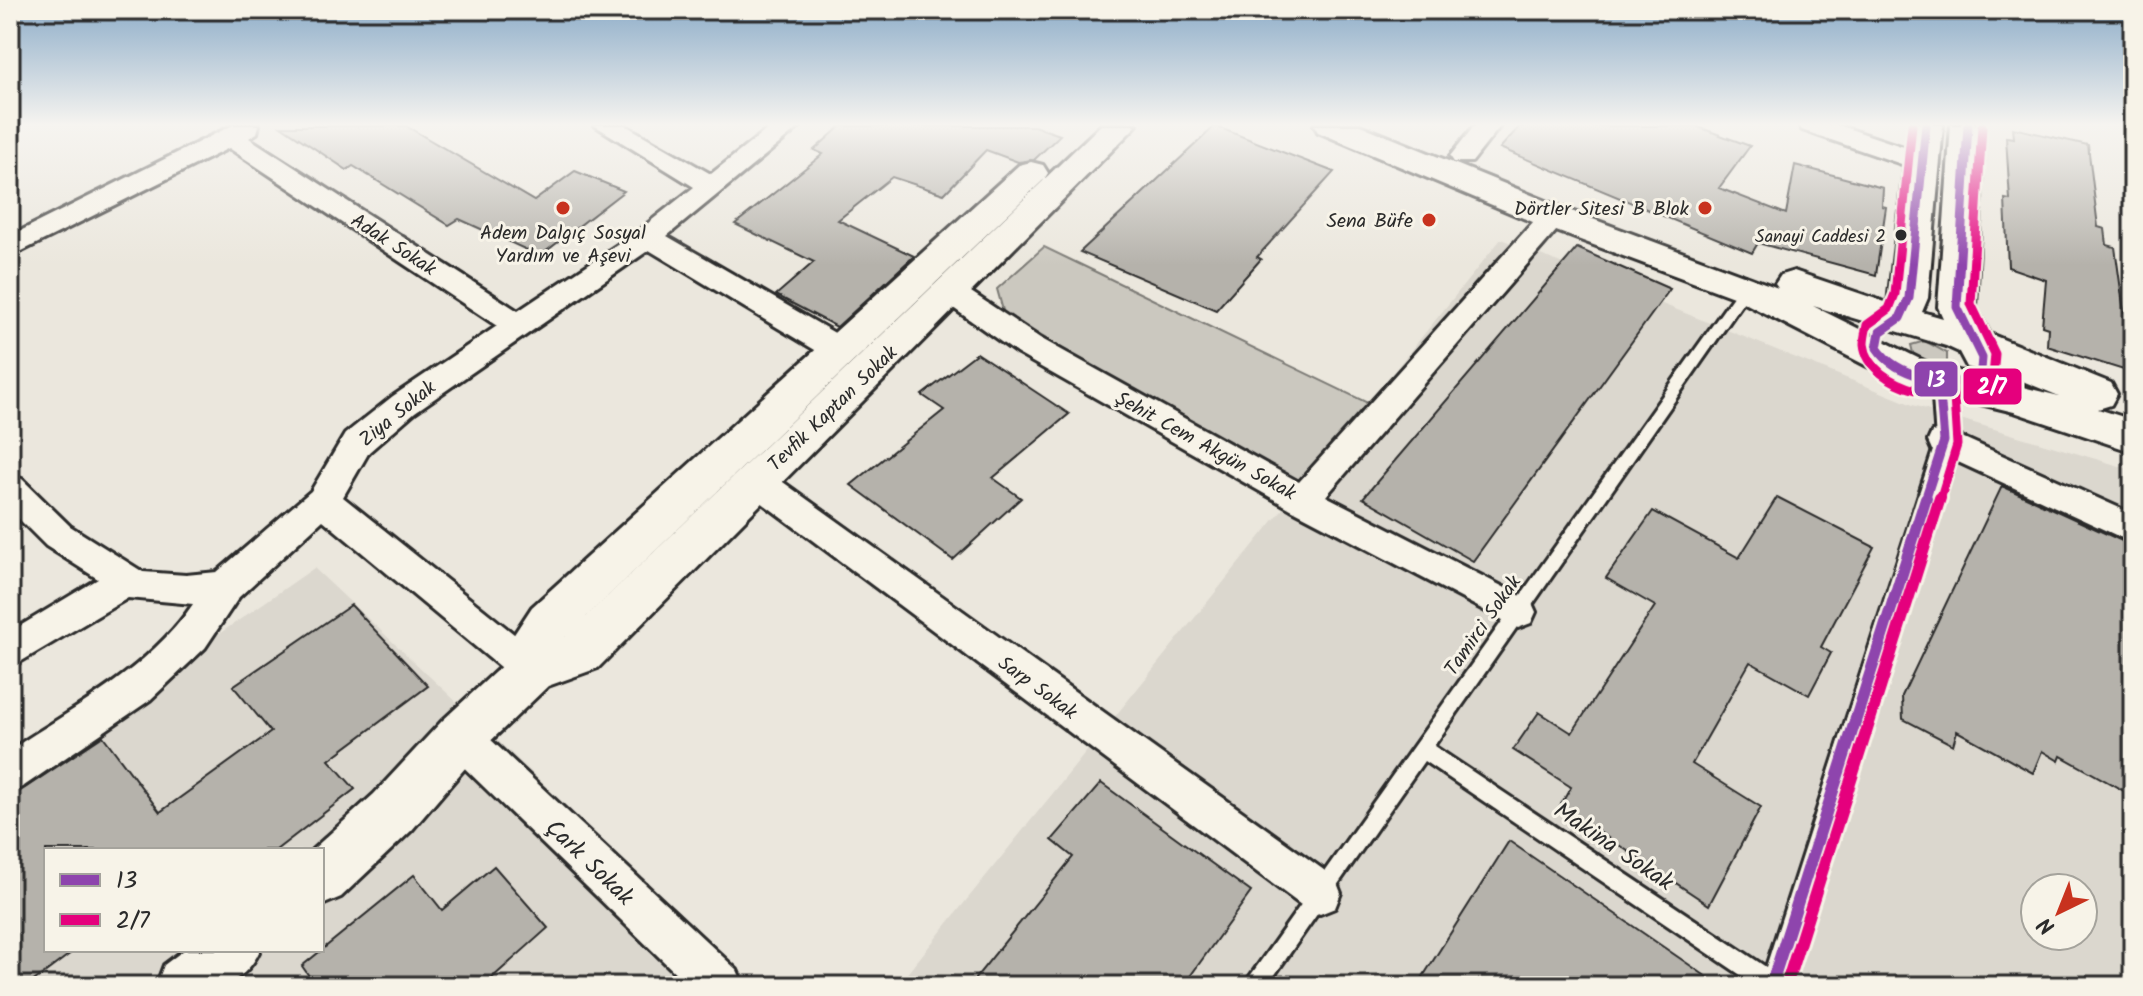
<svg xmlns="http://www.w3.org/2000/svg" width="2143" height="996" viewBox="0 0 2143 996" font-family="Kalam,sans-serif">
	<rect width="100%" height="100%" fill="#ebe7dd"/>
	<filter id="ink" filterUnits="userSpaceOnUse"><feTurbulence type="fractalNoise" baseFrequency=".0125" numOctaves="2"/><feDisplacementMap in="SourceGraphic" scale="16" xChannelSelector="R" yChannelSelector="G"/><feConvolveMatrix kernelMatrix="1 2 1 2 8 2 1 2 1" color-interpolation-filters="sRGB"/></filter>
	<g filter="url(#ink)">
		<g fill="#dbd7ce" fill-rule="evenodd">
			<path d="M1501,239L1913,405L2133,470V986H897ZM2035,888H2083V936H2035Z"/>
			<path d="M314,568L528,769L753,986H10V779ZM46,850H322V950H46Z"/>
		</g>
		<g fill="#cbc8bf" stroke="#7b7a75" stroke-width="2">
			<polygon points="1044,247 1370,404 1299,489 1004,314 997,289"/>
			<polygon points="1925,341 1947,353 1947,364 1932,366 1914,357 1911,345"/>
		</g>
		<g fill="#b5b2ab" stroke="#2b2b2b" stroke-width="2">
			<polygon points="281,126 406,126 534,201 575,171 624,191 540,256 459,219 449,225 353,166 347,170"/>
			<polygon points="841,126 1034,126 1060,135 1034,160 1018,162 986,150 944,194 892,177 838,220 914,256 837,327 776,295 814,262 735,224 823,154 814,150"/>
			<polygon points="1215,126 1334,172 1257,257 1261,259 1216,310 1080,252"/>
			<polygon points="1520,126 1696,126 1750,146 1719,188 1786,214 1795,165 1883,188 1882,206 1886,207 1876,275 1758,243 1752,253 1500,148"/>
			<polygon points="2013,128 2088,145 2098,227 2105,229 2107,245 2115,247 2124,312 2133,315 2133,373 2047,346 2048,328 2042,326 2046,280 2008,267 2005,199 2010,200 2006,137 2014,138"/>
			<polygon points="1577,248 1670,289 1473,561 1363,498"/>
			<polygon points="977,353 1069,414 993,478 1021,498 953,560 851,485 944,410 922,395"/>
			<polygon points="2002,486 2133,546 2133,796 2061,756 2059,761 2042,751 2033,773 1957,731 1953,745 1903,719 1902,696"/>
			<polygon points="1777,497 1874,547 1821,647 1831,653 1809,695 1750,662 1692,764 1761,807 1709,905 1560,806 1571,787 1513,750 1539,712 1572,733 1655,606 1606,578 1653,511 1739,558"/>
			<polygon points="351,605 428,686 329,760 355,789 276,850 46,850 46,950 75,950 27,986 10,986 10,798 103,736 160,812 271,732 233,686"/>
			<polygon points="1101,783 1251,892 1183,986 969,986 1073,857 1052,840"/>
			<polygon points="1509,841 1678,957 1720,986 1417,986"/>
			<polygon points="494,866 548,928 483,986 316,986 302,966 414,875 442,910"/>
		</g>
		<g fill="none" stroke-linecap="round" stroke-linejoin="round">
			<defs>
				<polygon id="lane" points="1746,283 1753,288 1751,291 1434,746 1766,967 1936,441 1932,382 1934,378 1944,378 1952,441 1784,979 1787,986 1757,986 1424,761 1267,986 1243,986 1741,285"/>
				<g id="street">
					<path d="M233,125H259L257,133L249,138L518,311L638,231L694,187L594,125H625L711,174L773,125H802L667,236L852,343L856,351L852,359L841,362L830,359L649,250L415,412L369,452L343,497L544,658L550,670L544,682L531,687L518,682L323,520L239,597L205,648L150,700L24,786L10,792V750C74,708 149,669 193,604L128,598L10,668V632L98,579L46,546L10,510V475L22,479L70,526L143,572L186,575L217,572L311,491L345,434L393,396L497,326L229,148L10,257V236Z"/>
					<polygon points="1475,125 1501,125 1472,162 1454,162 1450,156"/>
					<polygon points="1799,125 1838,125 1931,156 1935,162 1931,168 1913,168 1802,130"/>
					<polygon points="1553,208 1563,211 1567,217 1563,223 1326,496 1531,601 1536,612 1531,623 1518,628 1291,509 1018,354 942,300 937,293 942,286 952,283 962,286 1040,338 1299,482 1543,211"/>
					<polygon points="1944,429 2133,514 2133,543 1932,450 1928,441 1932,432"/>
					<polygon points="757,468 769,472 1335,878 1341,893 1335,908 1320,914 1305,908 745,490 740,481 745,472"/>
					<polygon points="460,719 474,724 737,970 744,986 689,986 446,750 440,737 446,724"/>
				</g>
				<g id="secondary">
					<polygon points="1101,125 1137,125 598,668 548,686 478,753 412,830 341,897 322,905 322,850 312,850 374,794 442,721 508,660 511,639 532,607 1019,165 1031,162 1043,165 1048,173 1043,181 565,637"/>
					<path d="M1314,125H1360L1566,209L1778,288L1775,284L1781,275L1794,271L1888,303L1909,125H1943L1928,298L1922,312L1943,318L1938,307L1951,125H1985L1976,307L1990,334L2111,383L2117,394L2111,405L2098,409L2133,420V452L2014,412L1906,386L1733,297L1540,225L1318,132ZM1813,306L1946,346L1959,352L1967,367L1981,371L1991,368L2059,396L1930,364Z"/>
					<path d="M184,950H260C239,996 202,986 156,986L164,965Z"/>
				</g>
			</defs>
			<use href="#lane" stroke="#2b2b2b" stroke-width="6"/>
			<use href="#street" stroke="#2b2b2b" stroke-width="6"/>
			<use href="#secondary" stroke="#2b2b2b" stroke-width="6"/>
			<use href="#lane" fill="#f7f3e8" fill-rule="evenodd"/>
			<use href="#street" fill="#f7f3e8" fill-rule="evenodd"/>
			<use href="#secondary" fill="#f7f3e8" fill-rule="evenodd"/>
			<defs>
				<g id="bus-1-far1">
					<path d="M1926,125L1909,298L1900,318L1880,332L1877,348C1898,379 1946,384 1980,381L1982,358L1957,307L1968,125"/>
					<polyline points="1925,500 1944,441 1939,382"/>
				</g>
				<polyline id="bus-1" points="1771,986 1926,498"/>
				<g id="bus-2-far1">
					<path d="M1912,125L1895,294L1889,309L1867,325C1866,330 1864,338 1864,344C1869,391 1958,406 1992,389L1995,354L1971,304L1982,126"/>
					<polyline points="1940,500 1957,445 1953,381"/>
				</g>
				<polyline id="bus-2" points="1786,986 1940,498"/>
			</defs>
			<use href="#bus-1-far1" stroke="#f7f3e8" stroke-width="14"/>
			<use href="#bus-1" stroke="#f7f3e8" stroke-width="18"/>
			<use href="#bus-2-far1" stroke="#f7f3e8" stroke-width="14"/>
			<use href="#bus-2" stroke="#f7f3e8" stroke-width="18"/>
			<use href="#bus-1-far1" stroke="#8e44ad" stroke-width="9"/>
			<use href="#bus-1" stroke="#8e44ad" stroke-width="12"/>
			<use href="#bus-2-far1" stroke="#e5007d" stroke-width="9"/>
			<use href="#bus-2" stroke="#e5007d" stroke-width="12"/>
		</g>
	</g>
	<linearGradient id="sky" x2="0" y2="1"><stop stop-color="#8cacc8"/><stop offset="0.47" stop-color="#f6f4f0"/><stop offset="1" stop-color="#f6f4f0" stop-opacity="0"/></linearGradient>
	<rect width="2143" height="265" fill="url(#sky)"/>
	<g fill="#c8321e" stroke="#f7f3e8" stroke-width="3">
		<circle cx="563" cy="208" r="8"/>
		<circle cx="1705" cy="208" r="8"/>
		<circle cx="1429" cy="220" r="8"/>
	</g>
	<circle fill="#2b2b2b" stroke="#f7f3e8" stroke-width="3" cx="1901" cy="235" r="7"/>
	<g text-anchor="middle" stroke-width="6" stroke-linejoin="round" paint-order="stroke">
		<g font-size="18" fill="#2b2b2b" stroke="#f7f3e8" text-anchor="end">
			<text x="1886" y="242">Sanayi Caddesi 2</text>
		</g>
		<g font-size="20" fill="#2b2b2b" stroke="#f7f3e8" text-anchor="end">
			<text x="1689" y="215">Dörtler Sitesi B Blok</text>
			<text x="1413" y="227">Sena Büfe</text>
			<text x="563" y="239" text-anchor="middle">Adem Dalgıç Sosyal<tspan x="563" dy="23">Yardım ve Aşevi</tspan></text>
		</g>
		<g font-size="20" fill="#2b2b2b" stroke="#f7f3e8">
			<text transform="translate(394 244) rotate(33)" y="7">Adak Sokak</text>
			<text transform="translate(832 408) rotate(-44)" y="7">Tevfik Kaptan Sokak</text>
			<text transform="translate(397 413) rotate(-39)" y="7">Ziya Sokak</text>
			<text transform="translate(1206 445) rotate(29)" y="7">Şehit Cem Akgün Sokak</text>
			<text transform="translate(1482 625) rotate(-55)" y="7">Tamirci Sokak</text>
			<text transform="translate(1038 687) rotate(36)" y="7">Sarp Sokak</text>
		</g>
		<g font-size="24" fill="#2b2b2b" stroke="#f7f3e8">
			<text transform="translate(1614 846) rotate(34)" y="8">Makina Sokak</text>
			<text transform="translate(590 862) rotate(44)" y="8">Çark Sokak</text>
		</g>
	</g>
	<g stroke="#f7f3e8" stroke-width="3">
		<rect x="1913" y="360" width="46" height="38" rx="8" fill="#8e44ad"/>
		<rect x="1962" y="367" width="61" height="39" rx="8" fill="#e5007d"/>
	</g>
	<g font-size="22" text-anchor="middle" font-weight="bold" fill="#fff">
		<text x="1936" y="387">13</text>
		<text x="1992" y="394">2/7</text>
	</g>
	<rect width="2143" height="996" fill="none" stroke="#f7f3e8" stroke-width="40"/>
	<rect x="20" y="20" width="2103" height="956" fill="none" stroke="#2b2b2b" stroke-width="3" filter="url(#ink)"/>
	<rect x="44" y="848" width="280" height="104" fill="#f7f3e8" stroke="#a5a39c" stroke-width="2"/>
	<rect x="60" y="874" width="40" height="12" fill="#8e44ad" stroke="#a5a39c" stroke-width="2"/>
	<text x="116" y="888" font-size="24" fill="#2b2b2b">13</text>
	<rect x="60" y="914" width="40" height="12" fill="#e5007d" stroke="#a5a39c" stroke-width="2"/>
	<text x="116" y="928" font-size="24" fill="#2b2b2b">2/7</text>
	<g transform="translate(2059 912) rotate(223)"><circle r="38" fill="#f7f3e8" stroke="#a5a39c" stroke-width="2"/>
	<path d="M0-6L14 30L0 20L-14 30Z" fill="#c8321e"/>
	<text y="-12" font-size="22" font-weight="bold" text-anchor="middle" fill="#2b2b2b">N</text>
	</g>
</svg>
